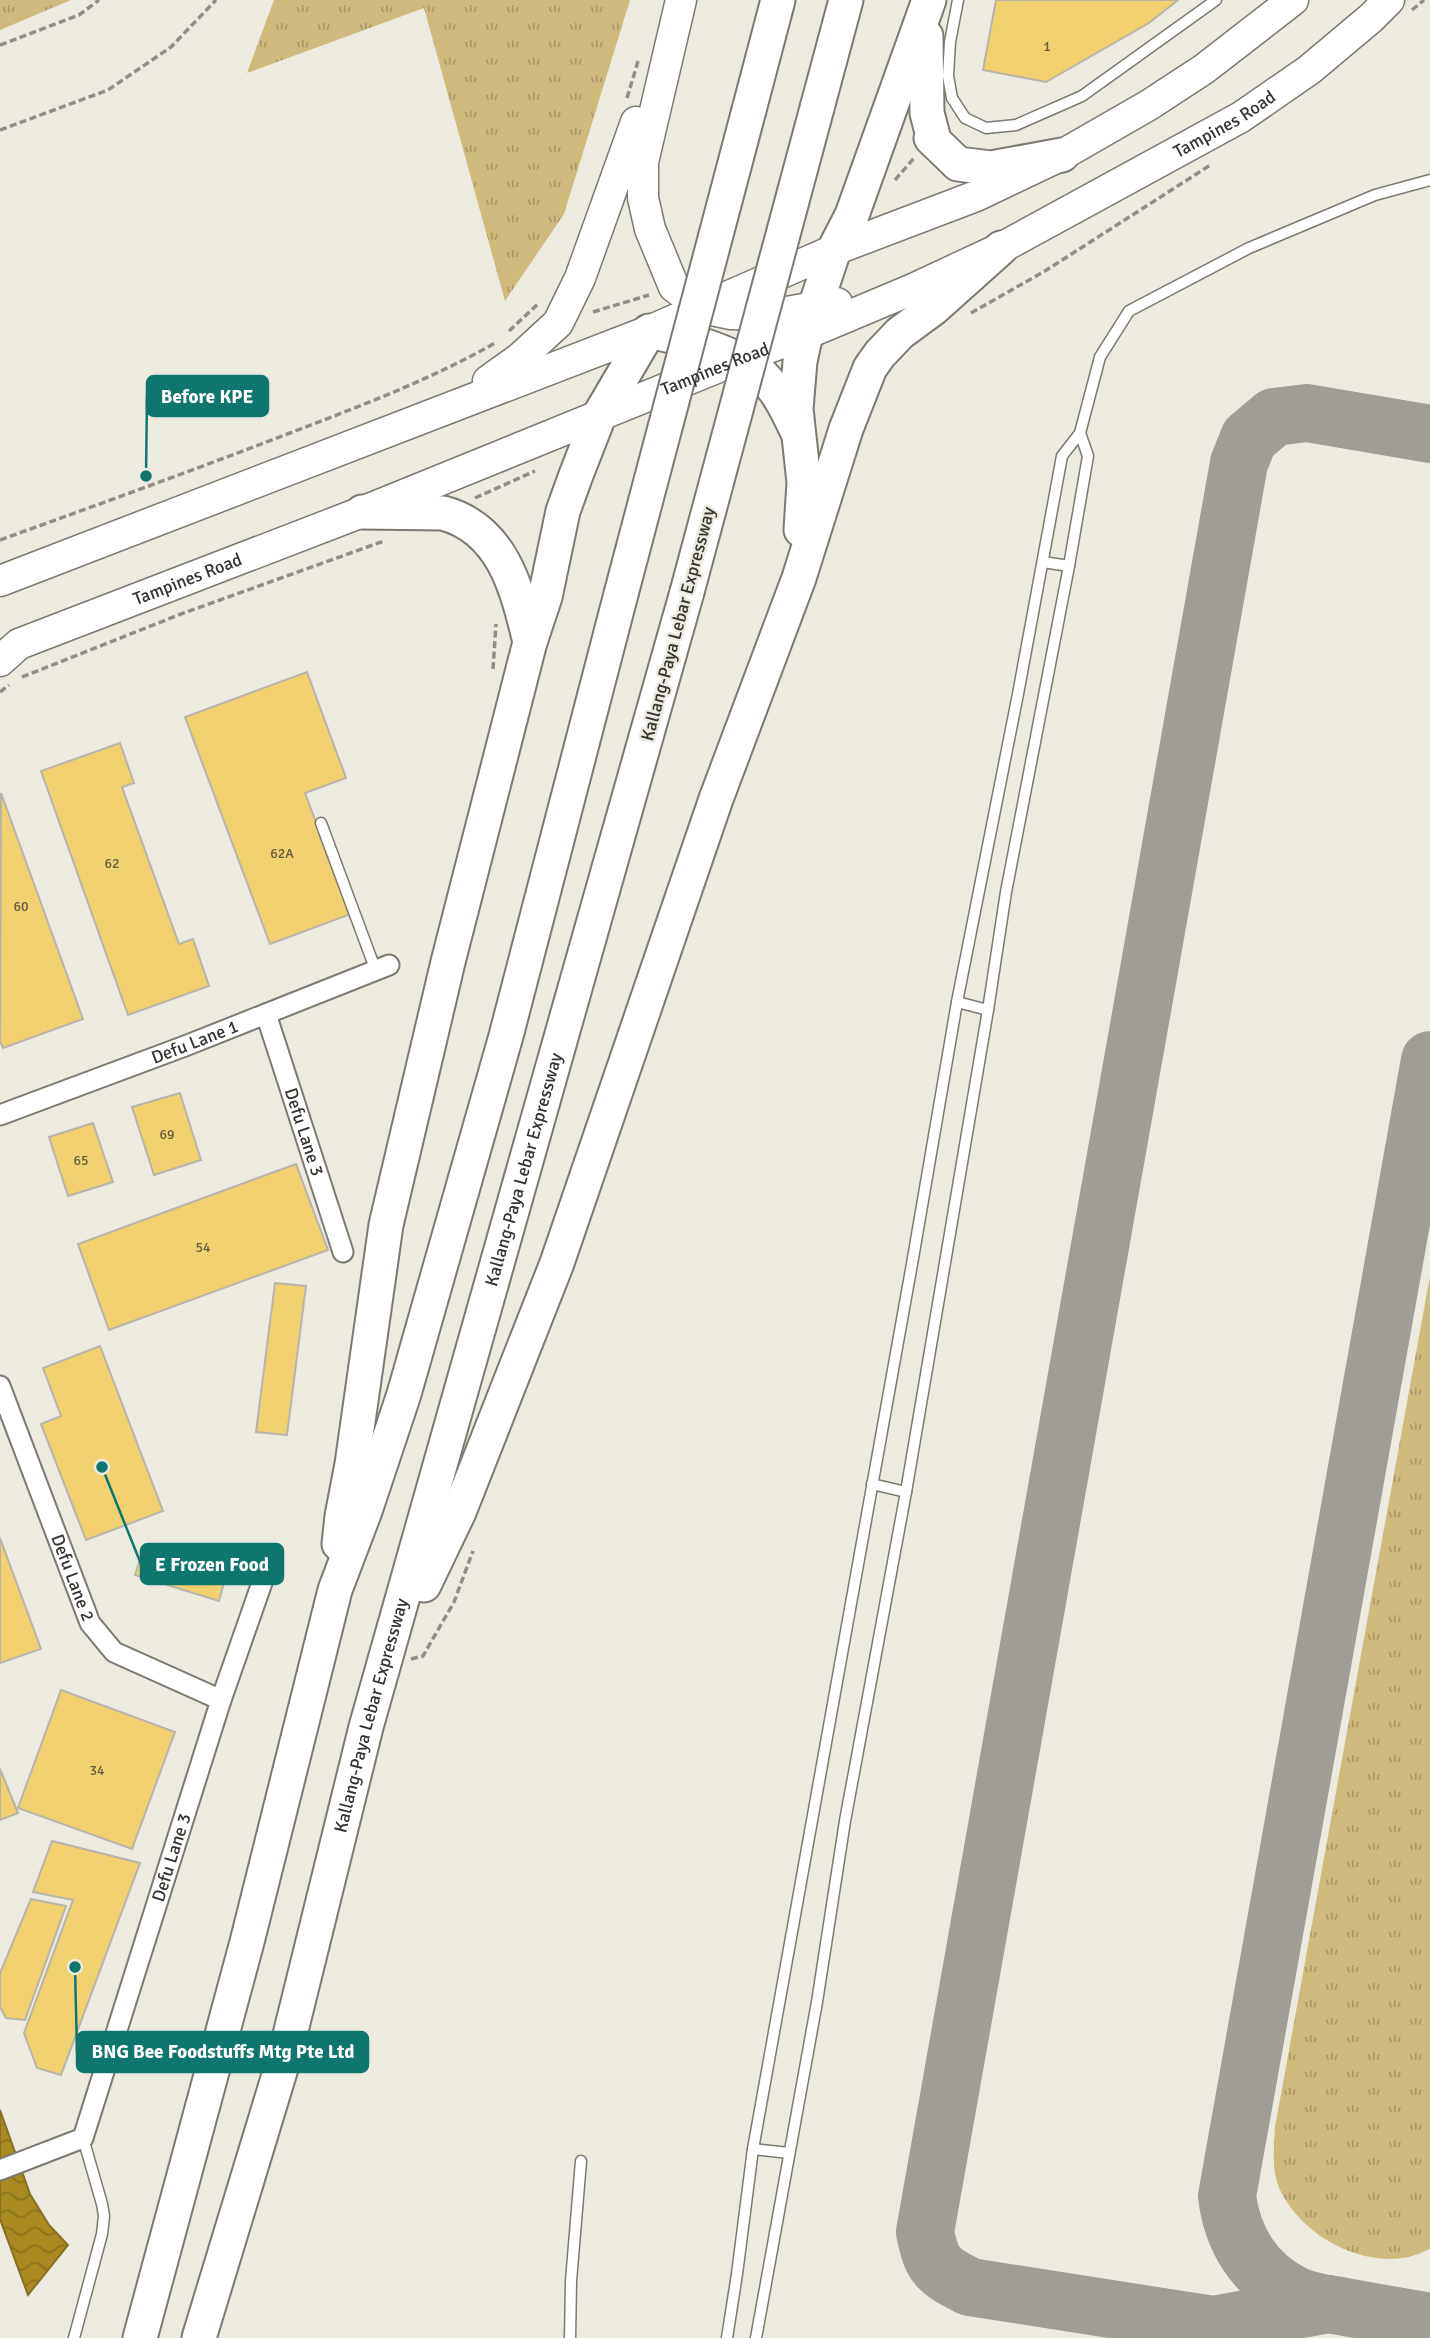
<svg xmlns="http://www.w3.org/2000/svg" width="1430" height="2338" viewBox="0 0 1430 2338" font-family="Signika,sans-serif">
	<defs>
		<pattern id="grass-tufts" width="24" height="20" patternUnits="userSpaceOnUse" patternTransform="scale(1.75)"><rect width="24" height="20" fill="#cfba7d"/><path d="M3 7l-1-3M5 7V3M7 7l1-3M15 17l-1-3M17 17v-4M19 17l1-3" fill="none" stroke="#a99867"/></pattern>
		<pattern id="water-waves" width="16" height="10" patternUnits="userSpaceOnUse" patternTransform="scale(1.75)"><rect width="16" height="10" fill="#a98a20"/><path d="M0 5q4-4 8 0t8 0" fill="none" stroke="#8a711c"/></pattern>
	</defs>
	<rect width="100%" height="100%" fill="#edeae0"/>
	<g fill="url(#grass-tufts)">
		<polygon points="0,0 71,0 0,30"/>
		<polygon points="274,0 630,0 564,214 505,301 424,8 247,73"/>
		<path d="M1430,1276V2249C1423,2252 1416,2255 1409,2257C1359,2267 1304,2236 1281,2192C1271,2173 1274,2148 1275,2127Z"/>
	</g>
	<polygon fill="url(#water-waves)" stroke="#867024" stroke-width="2" points="0,2110 30,2194 49,2225 68,2245 28,2295 0,2219"/>
	<g fill="none" stroke-linecap="round" stroke-linejoin="round">
		<g stroke="#9f9d96" stroke-width="58">
			<path d="M1430,1060L1227,2196C1232,2238 1254,2275 1293,2294C1308,2302 1329,2304 1345,2307C1373,2312 1402,2317 1430,2322"/>
			<path d="M1329,2304L1213,2325L970,2287C939,2271 932,2268 925,2232L1239,463L1249,438L1274,417L1307,413L1430,434"/>
		</g>
	</g>
	<g fill="#f1d170" stroke="#b7b4ab" stroke-width="2">
		<polygon points="996,0 1178,0 1149,23 1046,82 983,70"/>
		<polygon points="307,672 346,778 305,793 351,914 270,944 185,717"/>
		<polygon points="120,743 134,783 122,787 179,944 193,939 209,986 128,1015 41,771"/>
		<polygon points="1,793 83,1019 3,1048 0,1041"/>
		<polygon points="180,1093 201,1160 154,1175 132,1107"/>
		<polygon points="93,1123 113,1182 68,1196 49,1137"/>
		<polygon points="296,1164 328,1250 109,1330 78,1244"/>
		<polygon points="275,1283 306,1286 287,1435 256,1432"/>
		<polygon points="100,1346 163,1511 86,1540 41,1424 61,1416 43,1368"/>
		<polygon points="0,1538 41,1649 0,1663"/>
		<polygon points="143,1550 226,1575 219,1601 135,1575"/>
		<polygon points="61,1690 175,1732 132,1849 18,1808"/>
		<polygon points="0,1769 18,1813 0,1820"/>
		<polygon points="52,1841 140,1863 61,2075 37,2068 24,2033 73,1900 33,1892"/>
		<polygon points="31,1899 66,1906 25,2020 6,2018 0,2007 0,1973"/>
	</g>
	<g fill="none" stroke-linecap="round" stroke-linejoin="round">
		<defs>
			<g id="lane">
				<polyline points="958,0 950,42 948,76 952,98 965,118 986,128 1016,125 1082,96 1216,0"/>
				<polyline points="1043,562 1069,566"/>
				<polyline points="321,823 376,971"/>
				<polyline points="957,1002 988,1010"/>
				<polyline points="872,1484 906,1492"/>
				<polyline points="753,2149 789,2153"/>
				<polyline points="74,2338 102,2234 104,2216 102,2204 83,2138"/>
				<polyline points="570,2338 571,2281 581,2161"/>
				<polyline points="727,2338 737,2274 753,2149 912,1264 957,1002 1018,694 1062,456 1080,433 1100,357 1129,311 1249,248 1375,195 1430,180"/>
				<polyline points="756,2338 817,2002 845,1821 906,1492 988,1010 1006,892 1069,566 1088,456 1080,433"/>
			</g>
			<g id="street">
				<path id="s1" d="M266,1014L343,1252"/>
				<path id="s2" d="M0,1115L185,1046L389,965"/>
				<path id="s3" d="M0,1386L90,1623L114,1652L221,1700"/>
				<path id="s4" d="M0,2170L83,2138L221,1700L264,1577"/>
			</g>
			<g id="primary">
				<polyline points="681,0 643,162 643,198 650,229 674,287 703,308 731,314 770,315 837,303"/>
				<polyline points="488,381 520,358 558,323 580,278 636,122"/>
				<polyline points="0,581 649,331 834,250 976,196 1062,155 1149,105 1204,69 1293,0"/>
				<path id="s5" d="M0,661L19,644L362,512L736,360L806,334L913,289L1001,248L1241,117L1309,70L1371,18L1389,0"/>
			</g>
			<g id="highway">
				<polyline points="926,36 927,113 933,136 931,138 958,164 991,168 1062,155"/>
				<polyline points="817,108 846,0"/>
				<polyline points="749,110 778,0"/>
				<path d="M362,512L443,513C503,529 517,589 530,642"/>
				<polyline points="801,530 804,482 796,409 800,361 806,334 834,250 852,215 929,0"/>
				<path d="M339,1544L342,1516L352,1464L386,1225L448,962L530,642L545,597L563,511L576,475L599,416L649,331C682,338 737,352 762,375C778,391 787,410 797,431"/>
				<polyline points="424,1585 459,1512 557,1263 716,799 799,578 846,429 870,368 880,354 900,333 934,308 1001,248"/>
				<polyline points="140,2338 247,1942 335,1590 365,1511 404,1394 506,1036 621,594"/>
				<path id="s6" d="M199,2338L285,2055L366,1727L687,592"/>
			</g>
		</defs>
		<use href="#lane" stroke="#7c7971" stroke-width="13"/>
		<use href="#street" stroke="#7c7971" stroke-width="23"/>
		<use href="#primary" stroke="#7c7971" stroke-width="33"/>
		<use href="#highway" stroke="#7c7971" stroke-width="37"/>
		<g stroke="#908e87" stroke-width="3.5" stroke-dasharray="7 3.5" stroke-linecap="butt">
			<polyline points="1412,10 1424,0"/>
			<polyline points="0,45 79,15 99,0"/>
			<polyline points="627,98 639,58"/>
			<polyline points="0,130 108,90 171,47 216,0"/>
			<polyline points="895,180 915,157"/>
			<polyline points="593,312 649,295"/>
			<polyline points="971,313 1045,271 1212,164"/>
			<polyline points="509,331 539,303"/>
			<polyline points="475,498 535,471"/>
			<path d="M0,540C97,505 194,470 290,433C360,406 430,380 495,343"/>
			<polyline points="493,669 496,624"/>
			<polyline points="22,677 181,614 384,541"/>
			<polyline points="0,692 9,685"/>
			<polyline points="411,1659 423,1656 454,1602 473,1551"/>
		</g>
		<use href="#lane" stroke="#fff" stroke-width="10"/>
		<use href="#street" stroke="#fff" stroke-width="19"/>
		<use href="#primary" stroke="#fff" stroke-width="30"/>
		<use href="#highway" stroke="#fff" stroke-width="33"/>
		<defs>
			<g id="highway-bridge">
				<polyline points="687,592 817,108"/>
				<polyline points="621,594 749,110"/>
			</g>
		</defs>
		<use href="#highway-bridge" stroke="#7c7971" stroke-width="37" stroke-linecap="butt"/>
		<use href="#highway-bridge" stroke="#fff" stroke-width="33"/>
	</g>
	<g text-anchor="middle" stroke-width="5" stroke-linejoin="round" paint-order="stroke">
		<g font-size="14" fill="#635a3f">
			<text x="1047" y="51">1</text>
			<text x="282" y="858">62A</text>
			<text x="112" y="868">62</text>
			<text x="21" y="911">60</text>
			<text x="167" y="1139">69</text>
			<text x="81" y="1165">65</text>
			<text x="203" y="1252">54</text>
			<text x="97" y="1775">34</text>
		</g>
		<g font-size="18" fill="#34332f" stroke="#edeae0">
			<text dy="6" stroke="none"><textPath href="#s5" startOffset="1340">Tampines Road</textPath></text>
			<text dy="6" stroke="none"><textPath href="#s5" startOffset="774">Tampines Road</textPath></text>
			<text dy="6" stroke="none"><textPath href="#s5" startOffset="206">Tampines Road</textPath></text>
			<text transform="translate(678 624) rotate(-75)" y="6">Kallang-Paya Lebar Expressway</text>
			<text dy="6" stroke="none"><textPath href="#s2" startOffset="208">Defu Lane 1</textPath></text>
			<text dy="6" stroke="none"><textPath href="#s1" startOffset="124">Defu Lane 3</textPath></text>
			<text dy="6" stroke="none"><textPath href="#s6" startOffset="1213">Kallang-Paya Lebar Expressway</textPath></text>
			<text dy="6" stroke="none"><textPath href="#s3" startOffset="205">Defu Lane 2</textPath></text>
			<text dy="6" stroke="none"><textPath href="#s6" startOffset="646">Kallang-Paya Lebar Expressway</textPath></text>
			<text dy="6" stroke="none"><textPath href="#s4" startOffset="383">Defu Lane 3</textPath></text>
		</g>
	</g>
	<path fill="none" stroke="#0f766e" stroke-width="2.5" d="M146 476L147 396M102 1467L141 1564M75 1967L77 2052"/>
	<g fill="#0f766e" stroke="#edeae0" stroke-width="2.5">
		<circle cx="146" cy="476" r="7"/>
		<circle cx="102" cy="1467" r="7"/>
		<circle cx="75" cy="1967" r="7"/>
	</g>
	<g fill="#0f766e" stroke="#0f766e" stroke-width="2.5">
		<rect x="147" y="376" width="121" height="40" rx="7"/>
		<rect x="141" y="1544" width="142" height="40" rx="7"/>
		<rect x="77" y="2032" width="291" height="40" rx="7"/>
	</g>
	<g font-size="19" text-anchor="middle" font-weight="bold" fill="#fff">
		<text x="207" y="403">Before KPE</text>
		<text x="212" y="1571">E Frozen Food</text>
		<text x="223" y="2058">BNG Bee Foodstuffs Mtg Pte Ltd</text>
	</g>
</svg>
